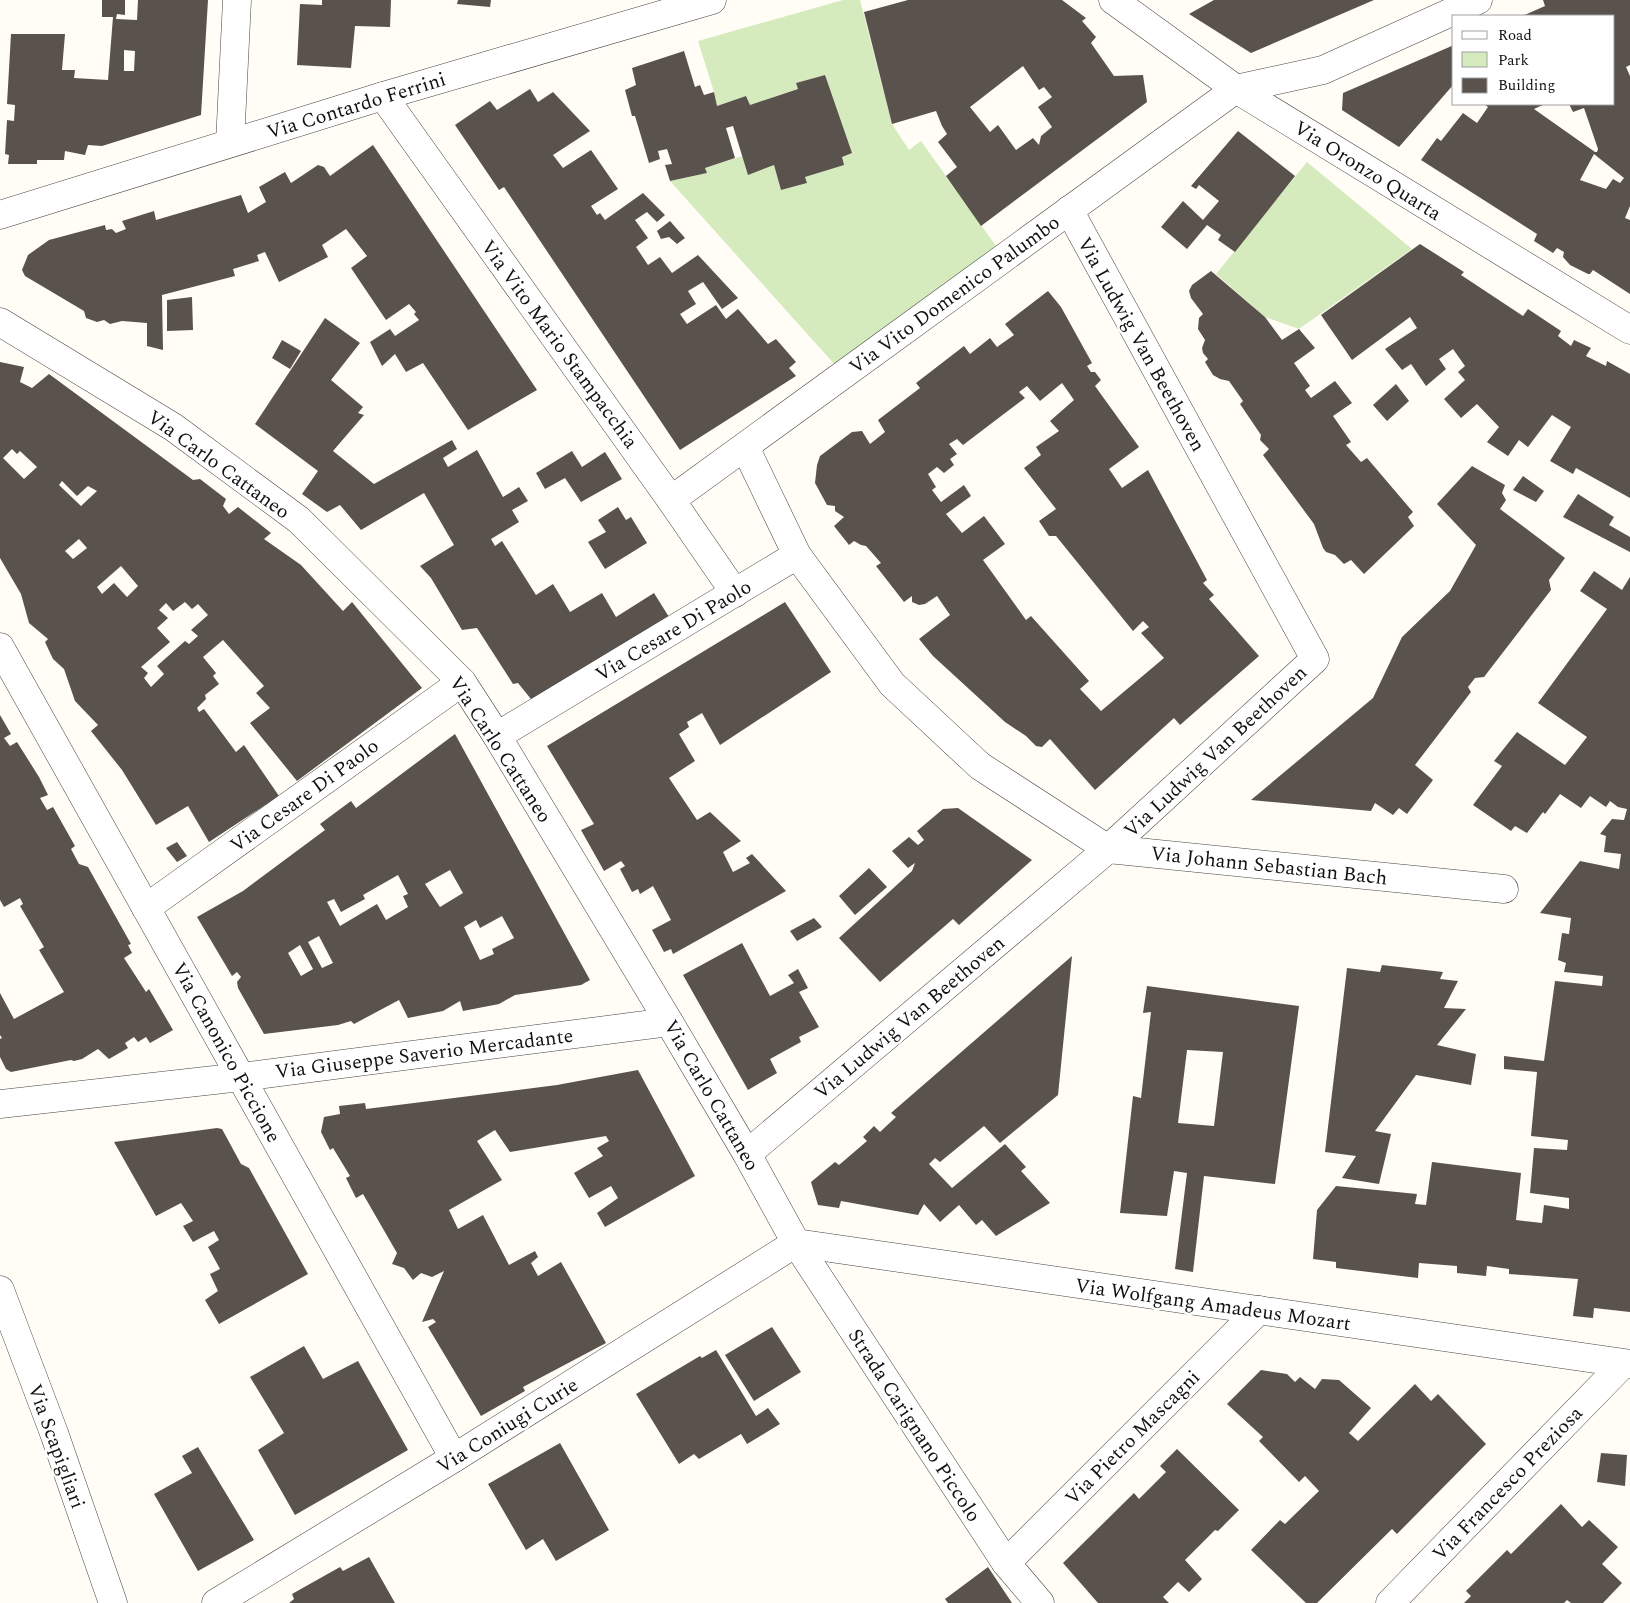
<svg xmlns="http://www.w3.org/2000/svg" width="1630" height="1603" viewBox="0 0 1630 1603" font-family="Spectral,serif">
	<rect width="100%" height="100%" fill="#fffdf5"/>
	<g fill="#d5ebbd">
		<polygon points="843,0 860,0 892,124 909,150 921,141 996,246 836,366 670,181 707,173 705,168 742,156 774,165 781,190 807,183 805,177 843,165 825,75 796,83 798,89 750,105 746,96 717,106 714,92 698,41"/>
		<polygon points="1307,162 1412,249 1299,329 1265,317 1216,274"/>
	</g>
	<g fill="#5a524d" fill-rule="evenodd">
		<path d="M102,0H125V15L117,14L116,19L137,20L138,0H208L201,115L102,146L88,145L85,155L65,151L64,160H37V164H8L9,155L5,154L7,120L14,121L15,105L7,104L11,34H65L62,70H75L74,78L108,80L113,17H102ZM124,50L135,51L134,71H124Z"/>
		<polygon points="322,0 391,0 390,27 355,26 351,68 297,65 300,4 322,5"/>
		<polygon points="458,0 491,0 490,7 457,4"/>
		<path d="M908,0H1062L1086,18L1082,21L1096,37L1091,43L1114,76L1143,75L1147,102L981,226L946,176L957,167L938,142L947,134L942,126L936,111L892,124L864,12ZM1023,66L1039,90L1044,87L1052,97L1038,107L1052,127L1041,136L1039,145L1033,138L1016,150L998,125L990,132L970,107Z"/>
		<polygon points="1214,0 1374,0 1251,53 1189,14"/>
		<path d="M1543,0H1630V65L1626,67L1630,76V206L1625,218L1630,220V294L1593,270L1590,274H1588L1570,265L1563,257L1564,252L1557,248L1553,253L1534,241L1537,234L1421,160L1437,138L1441,141L1463,113L1477,123L1488,107L1484,104H1545L1534,109L1595,152H1597L1598,149L1584,108L1573,112L1569,104H1614V16H1522L1545,6ZM1594,154L1624,178L1620,183L1613,179L1606,189L1580,180Z"/>
		<polygon points="1454,45 1454,84 1399,147 1342,110 1343,93"/>
		<polygon points="684,51 695,87 700,85 704,95 714,92 717,106 746,96 750,105 798,89 796,83 825,75 852,153 842,157 844,165 805,177 807,183 781,190 774,165 748,175 733,126 726,128 735,158 705,168 707,173 670,181 665,165 672,164 667,149 658,151 660,159 649,163 635,116 632,116 625,90 636,85 632,68"/>
		<polygon points="530,89 538,102 553,92 590,131 553,155 563,168 591,150 618,189 591,206 597,215 600,213 605,220 643,193 665,215 657,222 647,212 635,220 648,238 636,247 648,265 660,257 672,273 698,255 738,298 722,309 703,282 688,291 696,304 680,314 687,324 716,305 726,319 738,309 768,344 776,339 796,362 789,368 796,376 680,450 504,187 499,190 455,125 490,101 497,110"/>
		<polygon points="1238,131 1295,176 1235,252 1218,240 1221,235 1207,225 1187,249 1161,227 1183,201 1203,220 1219,201 1199,185 1196,189 1191,186"/>
		<polygon points="373,145 537,390 468,430 423,363 406,372 395,354 382,366 370,342 390,329 395,336 419,320 414,314 416,312 409,304 386,320 351,268 367,256 346,229 322,245 328,257 279,282 265,252 257,255 259,261 233,269 235,276 162,295 163,350 147,346 147,323 122,321 110,324 104,320 97,322 86,318 84,311 25,276 22,270 28,255 49,240 105,225 106,230 112,229 116,233 126,229 122,221 154,211 156,220 241,195 248,213 266,202 259,187 285,172 291,183 318,165 324,167 330,176"/>
		<polygon points="670,221 685,238 677,244 669,237 661,239 657,231"/>
		<polygon points="1420,244 1464,272 1461,275 1523,316 1528,309 1561,331 1558,336 1571,346 1574,340 1591,348 1586,356 1606,366 1607,361 1630,374 1630,498 1576,468 1573,474 1550,461 1571,427 1552,415 1528,447 1519,440 1508,456 1487,442 1499,427 1477,404 1461,418 1444,399 1465,380 1458,372 1465,366 1453,349 1439,359 1446,369 1426,386 1411,364 1402,370 1385,349 1417,328 1410,317 1352,360 1321,315"/>
		<polygon points="1211,271 1265,317 1282,340 1299,329 1315,348 1294,363 1310,386 1305,390 1311,398 1335,381 1352,403 1333,416 1351,442 1346,445 1361,462 1367,458 1413,512 1408,517 1414,526 1364,574 1351,560 1344,564 1335,555 1326,552 1323,548 1314,524 1263,455 1269,449 1260,440 1261,435 1240,404 1243,401 1229,381 1220,379 1213,375 1205,362 1208,359 1203,353 1202,348 1205,340 1198,329 1199,318 1203,314 1191,298 1189,291 1192,285"/>
		<path d="M1048,291L1061,307L1092,363L1087,366L1091,372H1095L1101,380L1095,386L1139,447L1109,469L1122,488L1148,470L1207,580L1203,583L1214,595L1209,599L1259,656L1180,725L1174,718L1095,790L1050,739L1042,747L1036,746L1026,736L1005,722L933,656L919,639L950,615L937,596L925,604L919,605L912,602V596L904,602L876,566L881,563L866,546L861,545L854,541L849,545L834,526L844,517L835,511V506L827,505L815,483L817,465L820,456L852,432L862,431L870,444L885,432L878,420L920,388L916,383L964,346L970,354L990,338L997,347L1014,335L1005,324ZM1062,383L1074,400L1050,421L1059,431L1036,447L1041,455L1024,468L1056,509L1039,521L1049,536H1056L1133,631L1143,621L1149,627L1141,633L1164,658L1101,711L1080,689L1089,681L1031,616L1026,620L983,560L1005,544L984,516L962,533L946,514L971,496L964,485L941,502L932,490L936,487L928,474L937,467L944,473L954,465L950,459L957,454L949,444L957,439L963,445L1025,398L1019,392L1027,386L1040,401Z"/>
		<polygon points="192,297 193,330 167,331 167,300"/>
		<polygon points="325,318 360,343 331,380 363,407 358,413 364,415 333,451 374,484 452,440 457,449 443,458 448,467 477,450 503,497 519,487 528,501 512,510 519,522 491,539 495,546 502,541 536,595 553,584 570,612 602,593 616,617 654,593 674,625 535,704 518,683 513,684 477,628 462,630 431,578 420,566 454,545 424,493 361,530 340,505 327,512 302,494 318,471 255,424"/>
		<polygon points="282,340 301,351 290,369 272,358"/>
		<path d="M0,362L24,367L20,382L32,388L49,374L193,480L200,479L226,499L223,506L229,514L238,507L271,533L264,539L301,565L343,611L352,602L422,688L297,781L250,723L270,708L256,693L264,686L223,640L203,657L216,673L213,676L219,684L205,695L206,699L197,708L199,712L204,709L236,752L244,745L279,796L209,842L188,806L156,825L122,770L91,731L98,725L75,701L64,669L53,659L45,642L48,639L29,623L21,594L0,558ZM12,449L17,454L20,451L37,467L24,479L3,458ZM62,481L77,496L88,486L97,491L81,506L59,485ZM79,539L87,548L73,559L65,551ZM121,566L138,586L127,597L114,583L102,594L97,587ZM185,602L192,609L198,604L208,615L191,630L198,636L189,644L185,641L157,666L164,674L151,687L144,678L148,673L141,667L170,642L157,628L168,618L159,610L166,603L173,611Z"/>
		<polygon points="1396,384 1409,401 1387,421 1373,405"/>
		<polygon points="572,451 582,467 605,452 622,479 581,502 565,478 545,489 536,473"/>
		<polygon points="1472,466 1505,485 1502,493 1506,500 1500,509 1565,558 1549,580 1551,590 1484,677 1475,678 1468,687 1471,692 1415,765 1433,780 1407,814 1399,808 1393,815 1375,803 1371,811 1251,800 1373,698 1402,637 1450,591 1476,545 1437,504"/>
		<polygon points="1523,476 1544,491 1536,502 1513,490"/>
		<polygon points="1578,494 1614,517 1609,525 1630,537 1630,552 1563,517"/>
		<polygon points="618,507 626,520 631,517 647,543 605,569 588,542 606,532 598,520"/>
		<polygon points="1594,571 1622,590 1630,577 1630,1312 1594,1308 1593,1318 1573,1316 1578,1279 1509,1274 1509,1269 1487,1266 1486,1276 1457,1273 1457,1266 1419,1263 1418,1278 1336,1268 1336,1262 1313,1259 1317,1210 1336,1186 1417,1194 1415,1204 1426,1205 1432,1162 1521,1173 1516,1220 1542,1223 1544,1205 1569,1209 1569,1198 1530,1193 1534,1148 1567,1150 1568,1140 1531,1136 1537,1072 1504,1069 1504,1056 1544,1061 1555,981 1602,986 1603,976 1564,972 1566,963 1558,960 1562,933 1569,934 1571,918 1540,913 1580,861 1619,869 1621,854 1604,852 1606,836 1600,834 1612,819 1624,820 1627,809 1618,807 1610,801 1606,807 1590,796 1581,808 1560,794 1545,814 1543,812 1527,833 1515,826 1511,831 1473,805 1502,766 1494,761 1517,732 1565,765 1587,737 1538,703 1607,609 1580,591"/>
		<polygon points="785,602 831,672 720,745 702,713 687,722 689,727 679,734 695,761 669,778 697,820 710,812 741,841 723,852 733,872 750,863 746,858 752,854 786,891 673,954 671,949 664,952 652,930 671,920 653,886 640,894 638,889 632,892 620,869 625,866 621,861 604,871 581,830 594,824 547,746"/>
		<polygon points="0,715 11,734 4,738 10,746 17,742 39,777 48,795 40,798 47,810 53,807 75,846 71,849 79,864 88,867 131,944 128,945 132,953 124,958 146,992 149,989 173,1030 150,1043 146,1037 138,1042 134,1037 125,1043 128,1048 109,1059 98,1049 82,1059 74,1061 71,1060 11,1072 6,1069 0,1057 0,1039 2,1038 0,1035 0,993 14,1019 64,992 39,950 44,947 20,906 23,904 20,898 4,907 0,900"/>
		<path d="M455,734L590,980L581,985L515,995L499,1004L463,1011L460,1001L443,1011L408,1018L399,1000L354,1024L351,1021L338,1025L264,1034L238,988L237,982L241,977L237,972L232,976L197,917L243,891L325,830L320,824L351,801L356,808ZM450,870L463,893L440,907L425,884ZM398,875L408,894L403,896L408,907L386,920L377,904L340,926L327,902L334,899L341,912L365,899L363,895ZM502,916L514,938L492,949L494,954L480,960L464,927L476,920L480,928ZM319,936L333,963L322,968L308,942ZM300,945L313,969L301,976L288,953Z"/>
		<polygon points="958,808 1032,860 959,925 953,919 880,982 839,938 912,871 915,863 908,868 892,851 909,837 918,845 924,840 917,831 943,809"/>
		<polygon points="177,842 187,856 177,862 166,848"/>
		<polygon points="869,868 887,887 855,915 839,896"/>
		<polygon points="814,918 822,927 797,941 790,931"/>
		<polygon points="742,943 770,996 794,983 788,975 798,969 808,988 799,992 819,1027 799,1037 801,1042 770,1059 777,1073 748,1090 683,975"/>
		<polygon points="1072,956 1058,1095 1000,1143 984,1126 940,1162 935,1158 929,1164 952,1188 1005,1144 1026,1167 1021,1171 1050,1203 996,1236 982,1220 976,1225 959,1205 940,1222 924,1204 918,1215 841,1201 839,1208 818,1205 811,1182 835,1162 839,1165 867,1141 863,1137 874,1126 880,1132 896,1117 891,1113"/>
		<polygon points="1382,965 1443,972 1440,979 1458,981 1444,1008 1466,1009 1437,1045 1476,1054 1471,1085 1416,1075 1375,1131 1391,1134 1379,1184 1342,1178 1356,1156 1325,1152 1347,968 1380,972"/>
		<path d="M1147,986L1299,1006L1275,1184L1204,1176L1193,1272L1175,1269L1187,1173L1174,1171L1167,1216L1120,1213L1133,1096L1141,1098L1151,1012L1143,1013ZM1187,1050L1223,1052L1214,1126L1178,1123Z"/>
		<polygon points="638,1070 695,1176 605,1227 597,1213 618,1198 611,1186 589,1198 574,1173 603,1156 597,1148 609,1141 606,1136 510,1152 495,1130 477,1141 502,1180 449,1210 458,1229 483,1215 509,1265 535,1251 538,1257 531,1263 538,1276 561,1262 606,1343 523,1387 525,1391 481,1416 428,1327 436,1322 433,1319 422,1322 444,1271 432,1277 421,1273 413,1280 404,1268 392,1264 397,1253 363,1194 356,1198 346,1178 350,1176 333,1148 330,1150 321,1132 324,1117 340,1114 339,1106 365,1103 366,1109 557,1085"/>
		<polygon points="217,1128 222,1129 241,1164 249,1168 308,1274 219,1324 205,1300 218,1291 210,1274 220,1269 208,1247 219,1240 214,1231 193,1242 183,1226 193,1221 181,1203 156,1216 114,1142"/>
		<polygon points="772,1327 801,1372 754,1401 725,1355"/>
		<polygon points="304,1346 323,1379 358,1361 408,1450 295,1515 258,1450 284,1433 250,1377"/>
		<polygon points="716,1350 756,1416 768,1408 780,1424 747,1444 741,1434 699,1459 694,1454 679,1464 636,1394 700,1356 702,1358"/>
		<polygon points="1261,1370 1287,1374 1295,1382 1300,1377 1315,1389 1322,1379 1339,1380 1371,1408 1349,1433 1358,1441 1415,1384 1431,1401 1438,1394 1486,1444 1397,1534 1392,1529 1317,1603 1306,1603 1251,1550 1280,1520 1285,1524 1319,1491 1305,1476 1299,1482 1259,1441 1263,1437 1227,1404"/>
		<polygon points="560,1443 609,1530 556,1561 543,1539 526,1550 488,1484"/>
		<polygon points="198,1447 254,1540 198,1571 154,1494 192,1473 182,1456"/>
		<polygon points="1177,1449 1239,1510 1218,1531 1215,1530 1185,1560 1202,1579 1189,1592 1178,1582 1163,1597 1169,1603 1098,1603 1063,1563 1134,1493 1139,1499 1166,1472 1160,1466"/>
		<polygon points="1601,1453 1627,1455 1625,1486 1597,1482"/>
		<polygon points="1561,1504 1582,1527 1589,1520 1618,1547 1602,1564 1622,1583 1603,1603 1571,1603 1567,1600 1564,1603 1464,1603 1471,1596 1466,1591 1507,1550 1511,1554"/>
		<polygon points="369,1557 395,1603 289,1603 294,1599 292,1594 340,1567 343,1571"/>
		<polygon points="988,1567 1012,1603 948,1603 945,1599"/>
	</g>
	<g fill="none" stroke-linecap="round" stroke-linejoin="round">
		<defs>
			<g id="minor">
				<polyline points="1113,0 1236,89 1630,330"/>
				<polyline points="383,96 671,500 735,593"/>
				<polyline points="230,143 237,0"/>
				<polyline points="0,215 383,96 712,0"/>
				<polyline points="0,322 173,427 299,520 462,682 497,736 669,1022 747,1154 796,1243 1006,1563 1040,1603"/>
				<polyline points="745,447 797,555 892,684 980,766 1108,849 1504,889"/>
				<polyline points="671,500 1236,89 1323,70 1478,0"/>
				<polyline points="0,647 454,1458"/>
				<polyline points="497,736 797,555"/>
				<polyline points="146,908 462,682"/>
				<polyline points="0,1104 241,1077 669,1022"/>
				<polyline points="747,1154 1108,849 1315,659 1069,210"/>
				<polyline points="796,1243 1630,1364"/>
				<polyline points="0,1290 54,1433 113,1603"/>
				<polyline points="1006,1563 1259,1310"/>
				<polyline points="216,1603 454,1458 796,1243"/>
				<polyline points="1390,1603 1623,1364"/>
			</g>
		</defs>
		<use href="#minor" stroke="#444" stroke-width="29"/>
		<use href="#minor" stroke="#fff" stroke-width="28"/>
	</g>
	<g text-anchor="middle" stroke-width="5" stroke-linejoin="round" paint-order="stroke">
		<g font-size="20" fill="#111" stroke="#fff">
			<text transform="translate(356 105) rotate(-17)" y="7">Via Contardo Ferrini</text>
			<text transform="translate(1368 170) rotate(32)" y="7">Via Oronzo Quarta</text>
			<text transform="translate(954 294) rotate(-36)" y="7">Via Vito Domenico Palumbo</text>
			<text transform="translate(560 344) rotate(54)" y="7">Via Vito Mario Stampacchia</text>
			<text transform="translate(1142 344) rotate(61)" y="7">Via Ludwig Van Beethoven</text>
			<text transform="translate(219 464) rotate(36)" y="7">Via Carlo Cattaneo</text>
			<text transform="translate(673 630) rotate(-31)" y="7">Via Cesare Di Paolo</text>
			<text transform="translate(501 749) rotate(57)" y="7">Via Carlo Cattaneo</text>
			<text transform="translate(1215 751) rotate(-43)" y="7">Via Ludwig Van Beethoven</text>
			<text transform="translate(304 795) rotate(-36)" y="7">Via Cesare Di Paolo</text>
			<text transform="translate(1269 865) rotate(6)" y="7">Via Johann Sebastian Bach</text>
			<text transform="translate(909 1017) rotate(-40)" y="7">Via Ludwig Van Beethoven</text>
			<text transform="translate(227 1052) rotate(61)" y="7">Via Canonico Piccione</text>
			<text transform="translate(424 1053) rotate(-7)" y="7">Via Giuseppe Saverio Mercadante</text>
			<text transform="translate(712 1095) rotate(60)" y="7">Via Carlo Cattaneo</text>
			<text transform="translate(1213 1304) rotate(8)" y="7">Via Wolfgang Amadeus Mozart</text>
			<text transform="translate(507 1425) rotate(-32)" y="7">Via Coniugi Curie</text>
			<text transform="translate(915 1425) rotate(57)" y="7">Strada Carignano Piccolo</text>
			<text transform="translate(1132 1437) rotate(-45)" y="7">Via Pietro Mascagni</text>
			<text transform="translate(57 1446) rotate(70)" y="7">Via Scapigliari</text>
			<text transform="translate(1507 1483) rotate(-46)" y="7">Via Francesco Preziosa</text>
		</g>
	</g>
	<rect x="1452" y="15" width="162" height="90" fill="#ffffff" stroke="#a0a0a0"/>
	<rect x="1462" y="31" width="25" height="8" fill="#ffffff" stroke="#a0a0a0"/>
	<text x="1498" y="40" font-size="15" fill="#111111">Road</text>
	<rect x="1462" y="52" width="25" height="15" fill="#d5ebbd" stroke="#a0a0a0"/>
	<text x="1498" y="65" font-size="15" fill="#111111">Park</text>
	<rect x="1462" y="78" width="25" height="15" fill="#5a524d" stroke="#a0a0a0"/>
	<text x="1498" y="90" font-size="15" fill="#111111">Building</text>
</svg>
